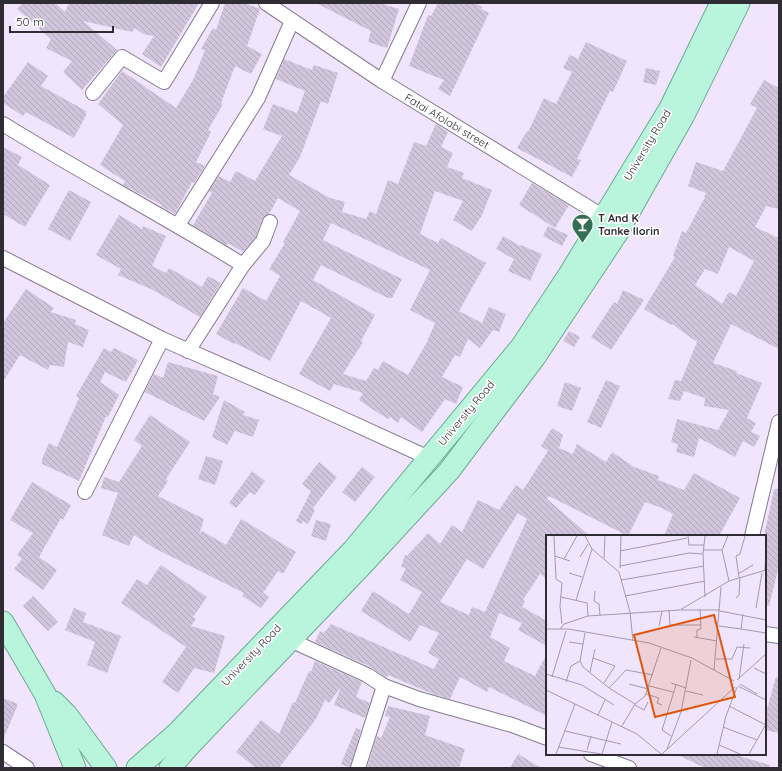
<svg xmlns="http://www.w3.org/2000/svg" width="782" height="771" viewBox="0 0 782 771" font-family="Quicksand,sans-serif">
	<defs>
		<pattern id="building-back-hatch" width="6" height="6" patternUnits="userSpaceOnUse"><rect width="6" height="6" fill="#d0c5db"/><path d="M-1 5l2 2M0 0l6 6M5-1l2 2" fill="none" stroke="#b3a9bd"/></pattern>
	</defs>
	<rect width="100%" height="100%" fill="#f0e5fc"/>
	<g fill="url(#building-back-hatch)" fill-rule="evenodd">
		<polygon points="23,3 55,3 65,12 69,3 199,3 161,67 142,54 154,36 143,34 135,28 132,32 83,21 117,50 82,90 63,72 72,61 46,48 51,39 17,9"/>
		<polygon points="225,3 244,3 260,9 247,46 262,54 251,74 235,66 221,103 223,104 208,130 211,132 196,162 205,166 194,183 192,182 175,214 161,206 162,205 123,185 125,181 100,165 123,125 98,104 122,71 176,108 193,80 205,50 201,49 213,28 216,30"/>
		<polygon points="316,3 379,3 399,9 387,48 368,42 371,31"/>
		<polygon points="438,3 475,3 482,7 481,9 489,13 450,96 438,89 444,80 409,66 428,15 431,16"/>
		<polygon points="586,42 627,61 613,92 610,91 577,159 581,160 572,177 517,148 527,131 528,132 544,98 556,104 572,72 563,68 570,55 578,59"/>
		<path d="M284,59L312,70L314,65L338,73L328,104L321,101L300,157L289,175L330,198L345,202L342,212L366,219L370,211L376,214L388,180L398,184L414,142L426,146L436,124L448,132L441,147L453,153L447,167L464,173L462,178L492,190L482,215L472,231L453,220L463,201L435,191L420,234L438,243L441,238L486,263L459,311L482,323L489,307L506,314L499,332L493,330L480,348L468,339L460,357L455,355L442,377L463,387L456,404L445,399L422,432L401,417L398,423L390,417L388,419L375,411L359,400L363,393L334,384L330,391L299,374L331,318L301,301L270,361L235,343L234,344L216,334L243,288L266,301L280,276L269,269L285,243L283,242L300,211L278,198L269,214L262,219L256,237L243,252L228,243L226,245L193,225L212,193L209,191L219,176L230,182L236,171L255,181L282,136L263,129L273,104L297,113L305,91L276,79ZM331,223L430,270L410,310L435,323L427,342L408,375L383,361L378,370L374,368L366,381L343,374L363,342L361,341L375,315L313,280L321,265L388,298H392L402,279L323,240Z"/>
		<polygon points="28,62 48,76 41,86 86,111 86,115 74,138 26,112 23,116 3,103 3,97"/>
		<polygon points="646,68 660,71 656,85 643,82"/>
		<path d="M764,80L779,88V209L766,206L755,227L779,238V349L731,324L713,363L737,371L736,373L762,383L747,418L756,423L751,432L760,436L754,447L743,441L735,457L699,438L694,457L676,452L678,444L671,442L677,419L718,430L729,410L704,406L705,398L684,391L680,401L668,399L675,380L681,381L697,342L672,324L671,325L644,309L675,257L673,256L682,231L686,233L705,197H704L706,193L688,186L696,162L723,171L757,108L750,104ZM729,247L754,261L736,296L729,292L722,304L695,285L705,269L718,274Z"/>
		<polygon points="3,147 22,157 18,165 50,185 25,227 3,214"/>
		<polygon points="532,183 569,205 555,228 519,205"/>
		<polygon points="69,190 91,202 70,241 48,229"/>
		<polygon points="119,215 142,229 143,226 166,236 152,266 166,273 169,268 202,287 208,276 221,283 200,317 151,289 118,275 121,269 96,255"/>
		<polygon points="548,226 568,235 562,246 543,236"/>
		<polygon points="503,236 520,246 521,245 542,254 530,281 508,271 514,259 496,249"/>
		<polygon points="26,289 54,308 51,312 76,320 75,324 89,330 83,347 68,342 64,367 50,365 48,370 20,355 3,382 3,323"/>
		<polygon points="623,290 644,300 611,350 591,337 614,302 617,304"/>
		<polygon points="569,331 580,337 574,347 563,341"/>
		<polygon points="104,348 111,352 114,348 138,360 126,382 105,372 100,382 119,395 108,417 106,416 79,481 42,464 42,459 49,443 57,447 79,398 76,396"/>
		<polygon points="168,362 218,376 213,394 220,397 204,421 145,392 154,374 163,378"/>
		<polygon points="606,380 620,386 601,428 587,422"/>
		<polygon points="565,382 581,388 572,411 557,406"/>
		<polygon points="224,400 245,412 243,415 259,420 253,437 235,431 227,445 212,437"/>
		<polygon points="150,415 190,442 166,479 168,481 158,496 204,519 199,535 202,531 226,545 241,519 296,552 283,574 278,571 263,593 269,597 261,608 242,596 244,593 154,548 134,535 129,546 102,535 118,493 101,488 104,477 119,482 142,446 134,440"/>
		<path d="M552,428L563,435L559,448L573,454L577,444L606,462L612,452L634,467L659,476L658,480L684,490L694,473L740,498L719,536H664L673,514L662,508L645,502L628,536L549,496L547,499L590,536H547V579L540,574L523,600L525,601L522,607L547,621V646L518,630L522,623L499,613L490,637L510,648L504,661L535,676L547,654V716L489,687L487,692L460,677L450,699L433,694L388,675L387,677H385L371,667L315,642L320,631L324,633L331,624L434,669L439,659L428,653L439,633L420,625L410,642L361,611L373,591L409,614L422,592L400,580L406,568L401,567L405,555L407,556L428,533L440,544L452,525L462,532L478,500L499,510L516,485L523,490L548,451L541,446ZM518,513L527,519L485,612L472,607L469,615L440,602L467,559L483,569Z"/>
		<polygon points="206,456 223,461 215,485 198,479"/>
		<polygon points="319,462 337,477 313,508 315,510 308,524 303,521 301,524 296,521 311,491 302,484"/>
		<polygon points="362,467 375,477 355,502 342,492"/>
		<polygon points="252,471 265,481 255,495 250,492 236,508 229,503"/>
		<polygon points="32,482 71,505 63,520 61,518 39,557 57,570 43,590 14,569 22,559 17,555 33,533 10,520"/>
		<polygon points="774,489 779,489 779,566 769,606 765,605 765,531"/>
		<polygon points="316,520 331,524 326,541 311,536"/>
		<polygon points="161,565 207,597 193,617 196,619 191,626 225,636 214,673 194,668 178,693 162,682 186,647 121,603 137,579 147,585"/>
		<polygon points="33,596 58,622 48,631 23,606"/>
		<polygon points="74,608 86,613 83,622 121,636 107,673 87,665 95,642 65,630"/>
		<polygon points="315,661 362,682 356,697 370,703 365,718 334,705 341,687 329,703 325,700 316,719 279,768 256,768 236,752 261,720 279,734 293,702 295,703 309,671 311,672"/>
		<polygon points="776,677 779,678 779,733 765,730 765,716"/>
		<polygon points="3,698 18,704 3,740"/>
		<polygon points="388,706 430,716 425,735 465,749 459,768 367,768 377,736 381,738 390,717 385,716"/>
		<polygon points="356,728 361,730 350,768 341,764"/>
		<polygon points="518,754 541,768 510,768"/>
		<polygon points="676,754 743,754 742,757 770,765 770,768 705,768"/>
	</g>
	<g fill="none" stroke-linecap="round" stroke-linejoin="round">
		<defs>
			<g id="street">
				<polyline points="266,3 382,81 604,217"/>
				<polyline points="382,81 419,3"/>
				<polyline points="93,93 122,57 164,82 212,3"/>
				<path d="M3,124C82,173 164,216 243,265"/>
				<polyline points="178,225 258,98 292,21"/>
				<polyline points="3,258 162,339 304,401 429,458"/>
				<polyline points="188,351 243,265 263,241 270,222"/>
				<polyline points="85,492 162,339"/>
				<polyline points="752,536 779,422"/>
				<polyline points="765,634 779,636"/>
				<polyline points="290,640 367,675 384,686 419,699 512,725 547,738"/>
				<polyline points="3,752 27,768"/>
				<polyline points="591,754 629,768"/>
				<polyline points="358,768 384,686"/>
			</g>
			<g id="primary">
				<polyline points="3,622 45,694 75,768"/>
				<polyline points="54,702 67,715 106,768"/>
				<polyline points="137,768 176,734 353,550 521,347 570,273 670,108 721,3"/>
				<polyline points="170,768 189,746 365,562 449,471 535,357 616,235 684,115 739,3"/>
			</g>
		</defs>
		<use href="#street" stroke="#857b8f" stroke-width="16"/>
		<use href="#primary" stroke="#6baa92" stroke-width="23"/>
		<use href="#street" stroke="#fff" stroke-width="14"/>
		<use href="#primary" stroke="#b9f5dc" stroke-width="21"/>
	</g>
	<defs>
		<symbol id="bar-pin" viewBox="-11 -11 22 30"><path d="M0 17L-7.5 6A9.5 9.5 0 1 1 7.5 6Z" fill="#346e57" stroke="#fff"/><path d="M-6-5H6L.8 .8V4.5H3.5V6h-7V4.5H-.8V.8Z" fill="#fff"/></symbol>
	</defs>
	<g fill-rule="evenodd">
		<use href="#bar-pin" x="570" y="212" width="25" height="34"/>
	</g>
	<g text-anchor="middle" stroke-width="3.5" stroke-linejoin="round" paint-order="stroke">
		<g font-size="11" fill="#302c34" stroke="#fff">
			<text transform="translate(447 121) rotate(31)" y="4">Fatai Afolabi street</text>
			<text transform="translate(647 145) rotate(-59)" y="4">University Road</text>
			<text transform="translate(466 413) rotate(-50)" y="4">University Road</text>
			<text transform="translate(251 655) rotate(-46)" y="4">University Road</text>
		</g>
		<g font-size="11" font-weight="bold" fill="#302c34" stroke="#fff" text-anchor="start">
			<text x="598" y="222">T And K<tspan x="598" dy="13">Tanke Ilorin</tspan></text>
		</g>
	</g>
	<g transform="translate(546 535)">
		<rect width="220" height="220" fill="#f0e5fc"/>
		<path fill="none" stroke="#a39bac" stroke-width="1" d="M8,1L10,44L16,48L14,71L16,89M39,1L46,14L73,37L84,77L87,106M142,1L143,10H158M159,1L157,19L159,62M182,1L176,15L183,46M157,15H176M74,16L141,3M9,21L24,26M34,22L42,9M58,23L59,1M18,24L31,1M74,31L143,18L157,19M74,33L75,1M219,35L220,15M23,38L36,42M192,39L207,30M193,42L190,21L194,19L199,1M75,45L158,31M49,56L48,66L53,69L54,80M79,61L159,46M15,62L41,68L42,81M190,63L193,60L194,42M30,65L46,14M210,73L216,38M123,75L124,90H155M135,75H174M174,76L220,85M113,91L116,76M173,91L195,94L197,79M0,94H22L103,108L146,123L188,146M14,94L18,89L42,81L134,75L183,46L220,35M195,94L220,98M39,98L34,126L37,132L63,153L89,169M148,102L171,106M151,102V95L155,94L154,74M23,107L37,109M47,123L69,131L58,148M170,124H186L191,112L204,113M208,133L220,139M168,135L175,52M44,137L49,114M0,139L36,150L68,170M6,142L20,96M193,144L198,109M191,145L220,119M20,147L25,131L34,126M125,148L140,153M83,149L102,154M194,149L211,159M103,151L127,157M192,151L220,165M63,153L80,135L107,140M0,155L91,199L115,219M140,156L157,160M100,159L113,163L111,168L116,170M89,170L98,175L102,167M183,171L220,190M52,180L59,165M76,191L89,169L99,161L115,113M177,192L211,205M19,196L75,209M125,201L116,195L130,150M173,210L194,219M12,212L55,219M121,214L135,177L145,125M41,215L45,201M10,219L29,169M56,219L66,187M116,219L189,152M171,219L180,181L191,152M203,219L220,189"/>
		<path fill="#df570e" fill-opacity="0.15" stroke="#df570e" stroke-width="2" d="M168,80L189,162L109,182L88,100Z"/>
		<rect width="220" height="220" fill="none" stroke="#302c34" stroke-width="2"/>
	</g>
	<rect width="782" height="771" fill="none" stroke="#302c34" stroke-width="8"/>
	<path d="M10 26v6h103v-6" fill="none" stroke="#302c34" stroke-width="2"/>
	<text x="16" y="26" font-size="12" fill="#302c34" stroke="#ffffff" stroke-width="3" paint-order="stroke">50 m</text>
</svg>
